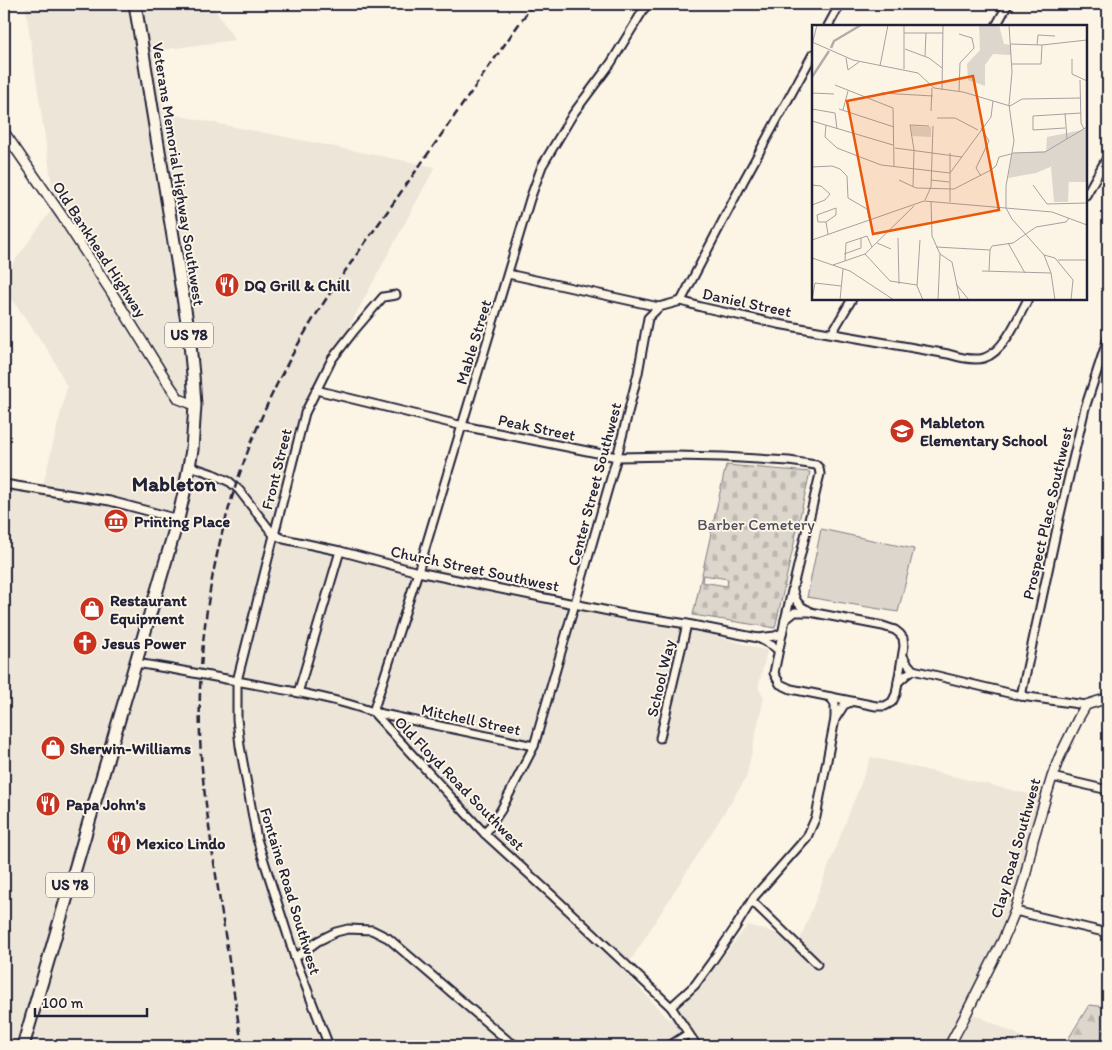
<svg xmlns="http://www.w3.org/2000/svg" width="1112" height="1050" viewBox="0 0 1112 1050" font-family="Itim,sans-serif">
	<defs>
		<pattern id="forest-firs" width="22" height="20" patternUnits="userSpaceOnUse" patternTransform="scale(1.25)"><rect width="22" height="20" fill="#dcd6cc"/><path d="M5 1l3.5 6h-7zM16 11l3.5 6h-7z" fill="#bcb7b0"/></pattern>
		<pattern id="cemetery-stones" width="16" height="16" patternUnits="userSpaceOnUse" patternTransform="scale(1.25)"><rect width="16" height="16" fill="#dcd6cc"/><path d="M2 7V4a2 2 0 0 1 4 0v3zM10 15v-3a2 2 0 0 1 4 0v3z" fill="#bcb7b0"/></pattern>
	</defs>
	<rect width="100%" height="100%" fill="#fcf5e5"/>
	<filter id="ink" filterUnits="userSpaceOnUse"><feTurbulence type="fractalNoise" baseFrequency=".02" numOctaves="2"/><feDisplacementMap in="SourceGraphic" scale="10" xChannelSelector="R" yChannelSelector="G"/><feConvolveMatrix kernelMatrix="1 2 1 2 8 2 1 2 1" color-interpolation-filters="sRGB"/></filter>
	<g filter="url(#ink)">
		<polygon fill="#ece5d8" points="25,4 211,4 235,40 153,51 165,113 435,167 310,399 296,446 280,532 680,625 767,651 758,688 764,697 746,778 624,971 669,1020 707,977 748,925 800,940 871,757 1041,797 1021,911 988,955 967,1011 1042,1046 4,1046 4,483 42,489 67,387 52,356 4,288 4,276 55,205"/>
		<polygon fill="url(#forest-firs)" stroke="#7f7c84" points="1089,1005 1108,1007 1108,1046 1064,1046"/>
		<path fill="url(#cemetery-stones)" stroke="#7f7c84" fill-rule="evenodd" d="M726,465L810,472L775,628L693,615ZM703,575L728,579L727,586L702,582Z"/>
		<polygon fill="#dcd6cc" stroke="#7f7c84" points="821,529 914,549 898,612 807,597"/>
		<g fill="none" stroke-linecap="round" stroke-linejoin="round">
			<defs>
				<g id="minor">
					<polyline points="828,26 840,4"/>
					<polyline points="996,26 1008,4"/>
					<polyline points="1086,195 1108,156"/>
					<path d="M508,274L659,307L681,301L701,307L778,324L948,354C958,357 974,361 984,358C1004,352 1019,316 1028,299"/>
					<polyline points="681,301 744,180 813,54"/>
					<polyline points="832,333 852,299"/>
					<polyline points="316,390 463,426 617,457 674,456 723,457 789,461 816,465 819,468 820,474 785,620"/>
					<polyline points="189,466 213,474 230,482 239,490 273,534 284,539 340,551 418,572 628,615 687,624 758,638 773,646 778,650"/>
					<polyline points="4,484 110,501 178,519"/>
					<path d="M793,590C795,600 798,606 808,610"/>
					<polygon points="795,612 810,612 883,626 895,630 900,634 903,638 904,646 896,694 892,702 885,706 876,706 791,689 780,684 774,673 785,620"/>
					<polyline points="758,638 775,636 782,633"/>
					<polyline points="903,656 907,663 913,670 1021,696 1086,705"/>
					<polyline points="136,663 172,669"/>
					<path d="M226,679C276,689 326,695 373,712L485,834L553,896L671,1007L697,1046"/>
					<polyline points="898,682 906,675 913,670"/>
					<polyline points="298,693 340,551"/>
					<polyline points="1021,696 1059,519 1085,408 1108,338"/>
					<polyline points="835,719 844,705 851,702"/>
					<polyline points="660,738 687,624"/>
					<polyline points="534,746 373,712 418,572 530,199 542,166 573,114 611,63 647,4"/>
					<polyline points="1052,777 1108,790"/>
					<polyline points="485,834 501,810 534,746 617,457 638,373 648,318 659,307"/>
					<polyline points="752,901 817,964"/>
					<polyline points="1015,911 1108,933"/>
					<polyline points="295,958 318,941 336,932 348,929 372,930 388,938 507,1040 517,1046"/>
					<polyline points="671,1007 695,985 711,963 735,928 754,897 807,837 816,817 835,719 835,704 830,697"/>
					<polyline points="329,1046 295,958 257,839 240,746 237,719 237,681 305,413 332,359 353,332 383,297 396,295"/>
					<polyline points="669,1046 688,1034"/>
				</g>
				<g id="tertiary">
					<polyline points="4,132 62,216 119,304 168,383 179,399 195,405"/>
					<polyline points="949,1046 964,1018 1003,940 1015,911 1025,877 1033,840 1052,777 1059,758 1079,717 1086,705 1108,698"/>
				</g>
				<polyline id="primary" points="23,1046 178,519 184,493 192,450 195,405 193,375 189,334 135,4"/>
			</defs>
			<use href="#minor" stroke="#22223b" stroke-width="11"/>
			<use href="#tertiary" stroke="#22223b" stroke-width="12"/>
			<use href="#primary" stroke="#22223b" stroke-width="15"/>
			<use href="#minor" stroke="#fcf5e5" stroke-width="7"/>
			<use href="#tertiary" stroke="#fcf5e5" stroke-width="9"/>
			<use href="#primary" stroke="#fcf5e5" stroke-width="11"/>
			<path stroke="#22223b" stroke-width="2.5" stroke-dasharray="8 4" stroke-linecap="butt" d="M242,1046C232,980 222,915 212,849C207,811 201,773 200,735C196,603 228,473 291,357C322,300 362,248 399,195C444,131 488,68 533,4"/>
			<defs>
				<polyline id="minor-bridge" points="172,669 226,679"/>
			</defs>
			<use href="#minor-bridge" stroke="#22223b" stroke-width="11" stroke-linecap="butt"/>
			<use href="#minor-bridge" stroke="#fcf5e5" stroke-width="7"/>
		</g>
	</g>
	<defs>
		<symbol id="restaurant-disc" viewBox="-11 -11 22 22"><circle r="9.5" fill="#c8321e" stroke="#fcf5e5"/><path d="M-5-6h1v4h1v-4h1v4h1v-4h1v5L-1.5 .5V6h-2V.5L-5-1ZM5-6V6H3V1.5H1.5Q1.5-4 5-6Z" fill="#fff"/></symbol>
		<symbol id="school-disc" viewBox="-11 -11 22 22"><circle r="9.5" fill="#c8321e" stroke="#fcf5e5"/><path d="M0-5L7-2L0 1L-7-2ZM-4 1L0 2.5L4 1V4Q0 6-4 4Z" fill="#fff"/></symbol>
		<symbol id="museum-disc" viewBox="-11 -11 22 22"><circle r="9.5" fill="#c8321e" stroke="#fcf5e5"/><path d="M0-6L6-3V-2H-6V-3ZM-5-1h2V3h-2ZM-1-1h2V3h-2ZM3-1h2V3H3ZM-6 4H6V6H-6Z" fill="#fff"/></symbol>
		<symbol id="shop-disc" viewBox="-11 -11 22 22"><circle r="9.5" fill="#c8321e" stroke="#fcf5e5"/><path d="M-5-2.5h2.3a2.7 3.5 0 0 1 5.4 0H5L5.5 6h-11ZM-1.5-2.5h3a1.5 2.3 0 0 0-3 0Z" fill="#fff"/></symbol>
		<symbol id="church-disc" viewBox="-11 -11 22 22"><circle r="9.5" fill="#c8321e" stroke="#fcf5e5"/><path d="M-1.2-6h2.4v3.5h3.3v2.4h-3.3V6h-2.4V-.1h-3.3v-2.4h3.3Z" fill="#fff"/></symbol>
	</defs>
	<g fill-rule="evenodd">
		<use href="#restaurant-disc" x="213" y="271" width="28" height="28"/>
		<use href="#school-disc" x="888" y="417" width="28" height="28"/>
		<use href="#museum-disc" x="102" y="507" width="28" height="28"/>
		<use href="#shop-disc" x="78" y="595" width="28" height="28"/>
		<use href="#church-disc" x="71" y="629" width="28" height="28"/>
		<use href="#shop-disc" x="39" y="734" width="28" height="28"/>
		<use href="#restaurant-disc" x="34" y="790" width="28" height="28"/>
		<use href="#restaurant-disc" x="105" y="829" width="28" height="28"/>
	</g>
	<g text-anchor="middle" stroke-width="4" stroke-linejoin="round" paint-order="stroke">
		<g fill="#fcf5e5" stroke="#63616e" stroke-width="1">
			<rect x="165" y="322.5" width="48" height="25" rx="4"/>
			<rect x="46" y="872.5" width="48" height="25" rx="4"/>
		</g>
		<g font-size="15" font-weight="bold" fill="#22223b">
			<text x="189" y="340">US 78</text>
			<text x="70" y="890">US 78</text>
		</g>
		<g font-size="16" fill="#22223b" stroke="#fcf5e5">
			<text transform="translate(179 174) rotate(81)" y="6">Veterans Memorial Highway Southwest</text>
			<text transform="translate(100 249) rotate(57)" y="6">Old Bankhead Highway</text>
			<text transform="translate(747 302) rotate(12)" y="6">Daniel Street</text>
			<text transform="translate(473 342) rotate(-73)" y="6">Mable Street</text>
			<text transform="translate(537 427) rotate(12)" y="6">Peak Street</text>
			<text transform="translate(276 469) rotate(-76)" y="6">Front Street</text>
			<text transform="translate(594 484) rotate(-75)" y="6">Center Street Southwest</text>
			<text transform="translate(1047 513) rotate(-77)" y="6">Prospect Place Southwest</text>
			<text transform="translate(475 568) rotate(12)" y="6">Church Street Southwest</text>
			<text transform="translate(660 678) rotate(-77)" y="6">School Way</text>
			<text transform="translate(471 719) rotate(12)" y="6">Mitchell Street</text>
			<text transform="translate(460 783) rotate(46)" y="6">Old Floyd Road Southwest</text>
			<text transform="translate(1015 848) rotate(-74)" y="6">Clay Road Southwest</text>
			<text transform="translate(291 891) rotate(73)" y="6">Fontaine Road Southwest</text>
		</g>
		<g font-size="16" font-weight="bold" fill="#22223b" stroke="#fcf5e5" text-anchor="start">
			<text x="244" y="291">DQ Grill &amp; Chill</text>
			<text x="920" y="428">Mableton<tspan x="920" dy="18">Elementary School</tspan></text>
			<text x="134" y="527">Printing Place</text>
			<text x="110" y="606">Restaurant<tspan x="110" dy="18">Equipment</tspan></text>
			<text x="102" y="649">Jesus Power</text>
			<text x="70" y="754">Sherwin-Williams</text>
			<text x="66" y="810">Papa John's</text>
			<text x="136" y="849">Mexico Lindo</text>
		</g>
		<g font-size="16" fill="#504f5f" stroke="#fcf5e5">
			<text x="756" y="530">Barber Cemetery</text>
		</g>
		<g font-size="21" font-weight="bold" fill="#22223b" stroke="#fcf5e5">
			<text x="174" y="491">Mableton</text>
		</g>
	</g>
	<g transform="translate(812 25)">
		<rect width="275" height="275" fill="#fcf5e5"/>
		<path d="M167,0H187L192,19L199,20V30L181,29L173,40V61L156,55L155,39L168,25ZM275,104V157H257V151L243,140L224,148L196,153L200,128L234,126L235,112Z" fill="#dcd6cc"/>
		<path d="M99,101L119,102V112L100,111Z" fill="#dcd6cc"/>
		<path d="M243,140H249L257,151L256,177H242L239,142Z" fill="#dcd6cc"/>
		<path d="M241,141H248L255,153H241Z" fill="#dcd6cc"/>
		<path fill="none" stroke="#b2adab" stroke-width="2.5" d="M19,23L22,16L49,0M0,52L17,26"/>
		<path fill="none" stroke="#a5a1a1" stroke-width="1" d="M92,0V44M197,0L200,47L197,80L202,116L194,161V183L200,194L232,230L239,248L243,275M92,8H131M147,9L160,13L162,23L148,38L147,66M0,17L41,35L106,48L122,63L151,67L198,81L210,74L269,73M198,19L230,20L275,15M0,20L5,0M225,20L226,10L243,11M93,24L117,33L130,43M113,31L114,8M34,33L36,45L47,37M260,34V49L275,56M200,39H229L230,20M68,41L76,0M268,55L269,98L272,104M23,60L81,83L82,142M130,65L131,0M0,68L22,69M69,68L121,71M0,84L23,88L25,104M27,84L82,102M31,85L36,66M119,86L120,63M253,88L255,114M125,93H143L166,105M0,96L81,120M14,100L13,112L25,123L69,140L138,148V128M169,103L177,116L164,143L169,151M253,103L221,105V91L269,88M83,123L150,132M200,128L233,127L275,102M0,142L20,141L28,144L35,151L36,173L55,184L57,193M87,155L104,163L142,164L177,146L184,141L187,132L199,129M119,155L137,157M0,160L9,161L18,169L13,175L0,180M221,160L235,179M101,162L102,125L98,100L117,101M113,175L119,162L121,101M119,176L120,211L128,229L140,237L148,275M138,177V148L179,92L181,76M235,179L275,178M14,197H6L5,190L24,183V190L14,197L16,209M86,213L87,259M0,215L112,176L240,187L275,200M108,215L105,261L111,275M65,218L79,224M196,218L213,248M124,222L178,225M178,225L180,221L201,218L224,202L254,197L257,193M32,229L49,223V213M53,229L78,256L105,260M232,230L243,233L261,255L259,275M0,233L38,246L82,275M246,235H275M33,236L34,218L55,211L60,222M21,240L53,229L102,181M170,246L239,248M177,246L178,225M144,259L157,275M0,275L3,258L29,261M28,275L31,244M126,275L128,229"/>
		<path fill="#e8590c" fill-opacity="0.15" stroke="#e8590c" stroke-width="2.5" d="M161,51L187,185L61,209L35,76Z"/>
		<rect width="275" height="275" fill="none" stroke="#22223b" stroke-width="2.5"/>
	</g>
	<rect width="1112" height="1050" fill="none" stroke="#fcf5e5" stroke-width="20"/>
	<rect x="10" y="10" width="1092" height="1030" fill="none" stroke="#22223b" stroke-width="2" filter="url(#ink)"/>
	<path d="M35 1008v8h112v-8" fill="none" stroke="#22223b" stroke-width="2.5"/>
	<text x="42" y="1008" font-size="15" fill="#22223b" stroke="#fcf5e5" stroke-width="4" paint-order="stroke">100 m</text>
</svg>
